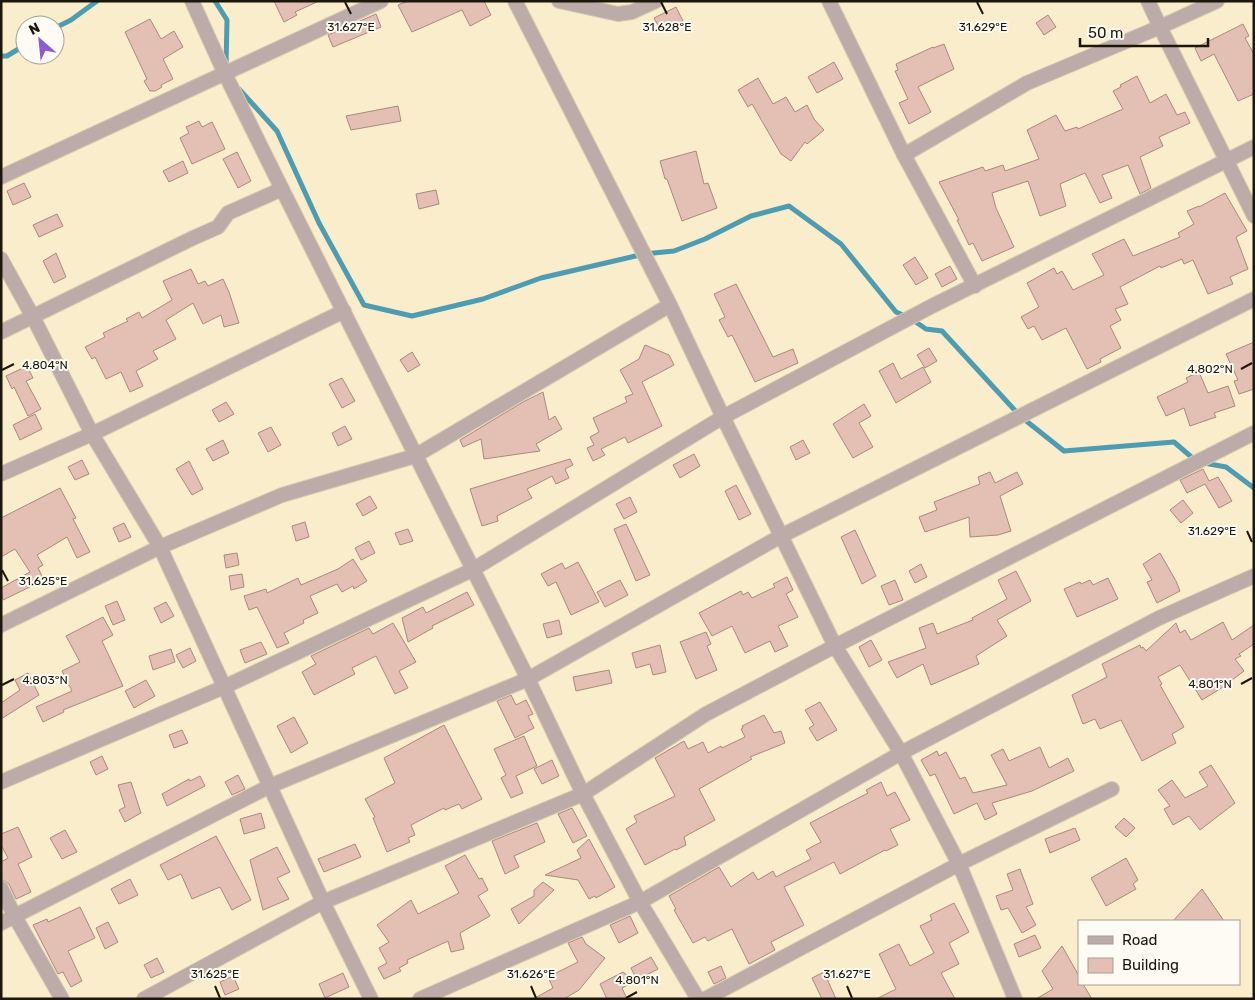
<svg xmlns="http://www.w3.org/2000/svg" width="1255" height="1000" viewBox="0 0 1255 1000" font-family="Rubik,sans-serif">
	<rect width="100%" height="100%" fill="#faedcc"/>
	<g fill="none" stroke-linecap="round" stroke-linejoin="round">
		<g stroke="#4e9cb2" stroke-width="5">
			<polyline points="215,1 227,20 226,66"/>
			<polyline points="55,28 71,20 97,1"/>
			<polyline points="1,56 7,56 25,45"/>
			<polyline points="239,89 277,131 319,223 364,305 412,316 483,299 541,278 644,254 674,251 705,239 751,216 789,206 841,244 896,312 910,318 926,329 942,331 1020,416 1064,451 1174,442 1196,461"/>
			<polyline points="1204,463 1226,467 1254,488"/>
		</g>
	</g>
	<g fill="#e4bfb4" stroke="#ab887e">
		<polygon points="274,1 319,1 295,12 297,15 284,22"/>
		<polygon points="408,1 484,1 491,15 470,26 462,10 412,32 398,5"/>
		<polygon points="676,7 683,21 661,31 654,18"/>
		<polygon points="376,14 381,27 333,47 328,35"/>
		<polygon points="1048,15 1056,27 1044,35 1036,23"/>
		<polygon points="150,19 161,39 174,31 183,47 163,59 173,79 161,85 162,87 155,91 150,91 144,81 147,79 125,32"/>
		<polygon points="1243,24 1249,36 1245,38 1254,54 1254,94 1238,101 1214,54 1201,61 1195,48"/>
		<polygon points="944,44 954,69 918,87 931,112 909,124 899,103 908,99 895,71 898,70 896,64 933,47 933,48"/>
		<polygon points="834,62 843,79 817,93 808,77"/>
		<polygon points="1137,76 1150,103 1166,94 1177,115 1185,112 1190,123 1159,137 1163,146 1140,157 1151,188 1140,194 1128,165 1102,175 1112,198 1100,203 1085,173 1060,184 1066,206 1040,216 1028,181 992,193 996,208 1014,247 982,261 973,243 969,245 957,220 959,220 939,182 983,167 985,171 1003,165 1005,171 1039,159 1027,130 1056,115 1065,131 1077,127 1078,129 1123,109 1113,91 1121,87 1120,85"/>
		<polygon points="758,78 773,104 786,97 795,112 807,105 814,119 824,130 807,144 805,142 791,161 781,154 752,104 748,107 738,90"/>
		<polygon points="398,106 401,121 351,130 346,116"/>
		<polygon points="199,121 202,127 212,122 225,149 192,164 180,138 189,133 186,127"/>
		<polygon points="696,151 704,184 708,183 717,208 682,221 667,179 665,179 660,161"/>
		<polygon points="237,152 251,181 238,188 223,159"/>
		<polygon points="183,161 188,173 169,182 163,171"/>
		<polygon points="24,183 31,197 13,205 7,191"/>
		<polygon points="436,190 439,204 419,209 416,194"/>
		<polygon points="1225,193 1247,231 1236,237 1248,269 1230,277 1233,284 1208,294 1193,260 1184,264 1182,259 1161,268 1160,266 1120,287 1128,304 1115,309 1121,320 1110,326 1121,348 1100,359 1101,362 1087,369 1066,328 1042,340 1034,326 1028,329 1021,317 1039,307 1027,283 1054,268 1057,274 1062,271 1073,290 1104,275 1092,254 1124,239 1133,256 1180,237 1178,233 1194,224 1187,211 1199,206 1199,207"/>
		<polygon points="57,214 63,226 39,237 33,225"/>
		<polygon points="56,253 66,277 54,283 43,261"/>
		<polygon points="915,257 928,278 916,285 903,265"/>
		<polygon points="950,266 957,279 942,287 935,274"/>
		<polygon points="191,269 198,284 205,281 208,286 223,279 229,292 239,323 224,327 221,315 203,324 193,303 166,320 176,339 153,351 158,359 136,371 143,386 130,392 121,372 106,379 95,357 92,359 85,347 105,337 103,333 128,321 126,319 139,312 142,318 172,300 163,281"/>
		<polygon points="736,284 773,357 793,349 798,363 755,382 732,335 728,337 719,320 725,317 714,294"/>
		<polygon points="1254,342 1254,389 1239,394 1234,381 1238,380 1226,354"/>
		<polygon points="645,345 669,355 674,365 642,382 662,426 628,443 625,437 601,449 605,455 593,461 587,448 594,445 590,437 599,432 593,418 627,402 625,397 633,394 620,370 639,359"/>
		<polygon points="929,348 937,361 925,368 917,355"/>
		<polygon points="412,352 420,365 408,372 400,360"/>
		<polygon points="893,363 901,379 923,367 931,382 896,403 879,371"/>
		<polygon points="27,366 33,378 26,381 41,409 28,416 14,387 12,389 6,376"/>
		<polygon points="1199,372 1208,393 1228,386 1235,406 1214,413 1216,417 1190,426 1184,408 1166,416 1157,397 1188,382 1186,378"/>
		<polygon points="342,378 355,401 342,408 329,384"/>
		<polygon points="543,392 549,420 555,416 562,429 536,444 540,451 484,459 481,439 463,447 460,440 523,402"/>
		<polygon points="226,402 234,414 219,422 212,410"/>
		<polygon points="864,404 871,416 859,423 873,447 853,458 833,424"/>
		<polygon points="35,414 42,429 20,440 13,425"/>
		<polygon points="345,426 352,439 338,446 332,433"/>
		<polygon points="271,427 281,445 268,452 258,433"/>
		<polygon points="223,440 229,453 213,461 206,449"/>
		<polygon points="803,440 810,453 796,460 790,447"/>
		<polygon points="694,454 700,466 680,478 673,465"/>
		<polygon points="570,459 573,465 565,469 569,478 556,484 552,476 527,489 532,498 497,516 498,521 482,526 470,489"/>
		<polygon points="82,460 89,474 75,480 68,467"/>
		<polygon points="189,461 203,489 192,495 176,469"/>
		<polygon points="1203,469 1209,481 1218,477 1232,501 1219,508 1205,484 1187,493 1180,480"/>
		<polygon points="990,472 995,483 1017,472 1023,484 1000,496 1011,531 998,535 970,537 969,517 925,532 919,517 937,510 934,502 980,484 978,477"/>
		<polygon points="736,485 751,514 739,520 725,491"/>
		<polygon points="60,488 76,518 73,519 90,552 77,558 67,537 37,555 43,565 38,568 44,580 3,600 1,588 30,572 15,549 1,557 1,518"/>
		<polygon points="370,496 377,508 363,516 356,504"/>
		<polygon points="630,497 637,512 624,519 616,504"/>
		<polygon points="1183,500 1193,513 1181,523 1170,510"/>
		<polygon points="305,522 309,537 296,541 292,526"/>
		<polygon points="124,523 131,537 119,542 113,528"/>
		<polygon points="626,524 650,575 636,581 614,529"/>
		<polygon points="408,529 413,541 400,545 395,533"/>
		<polygon points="855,530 876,576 862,584 841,537"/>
		<polygon points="369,541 375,553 361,560 355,548"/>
		<polygon points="237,553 239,565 226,568 224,555"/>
		<polygon points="1160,553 1176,581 1180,591 1157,603 1147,582 1152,580 1143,564"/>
		<polygon points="353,559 367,581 354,589 353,586 342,592 337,584 310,596 318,613 303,620 304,623 284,633 289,643 277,648 257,607 249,610 244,596 266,589 267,593 298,578 301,585 338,569"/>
		<polygon points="578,562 599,602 571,615 556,582 548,586 541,574 562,563 565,569"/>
		<polygon points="921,564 927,577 915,583 909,571"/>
		<polygon points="1016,571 1031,601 997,620 1007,636 976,656 979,664 931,685 923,664 897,678 888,662 926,648 919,628 933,623 937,634 973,620 972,618 1007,599 998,580"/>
		<polygon points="242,574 244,587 231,590 229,576"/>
		<polygon points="787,577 793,590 786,594 798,617 778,626 788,646 775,652 770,641 745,653 732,626 712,636 699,613 741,591 743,595 748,592 752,598 775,587 773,584"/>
		<polygon points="1108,578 1118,599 1077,617 1064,589 1080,582 1081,584 1090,580 1093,585"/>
		<polygon points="620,580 628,595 605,607 597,592"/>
		<polygon points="895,580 903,600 889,605 881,586"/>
		<polygon points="467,592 474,605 432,626 433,628 408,642 402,618 423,607 426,613"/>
		<polygon points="117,601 125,620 113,625 105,606"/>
		<polygon points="166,602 174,616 161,623 154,608"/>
		<polygon points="103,617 113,635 102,641 123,686 63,710 64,712 43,722 36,707 72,691 62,671 80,662 66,636"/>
		<polygon points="559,620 562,634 547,638 543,624"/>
		<polygon points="1223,622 1232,640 1254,625 1254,644 1239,654 1241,656 1235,659 1244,671 1223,687 1202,700 1180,665 1158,677 1162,684 1160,685 1184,727 1172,734 1176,743 1142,761 1121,720 1100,729 1095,719 1083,724 1072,695 1107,677 1102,664 1140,645 1141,648 1143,647 1146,651 1176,623 1180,633 1185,630 1191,640"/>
		<polygon points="393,623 416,662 399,671 408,688 395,694 376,656 352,668 355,674 314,695 302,672 316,664 311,656 369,628 373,634"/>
		<polygon points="706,632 711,644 707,646 717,670 696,679 680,642"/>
		<polygon points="871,640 882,660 869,667 859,647"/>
		<polygon points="261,642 267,654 245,663 240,650"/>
		<polygon points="660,645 666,672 653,675 650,664 636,668 632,653"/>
		<polygon points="190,648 196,661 183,668 176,655"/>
		<polygon points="171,649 175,662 153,670 149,656"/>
		<polygon points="609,670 612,683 576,691 573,677"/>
		<polygon points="28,673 39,695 1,719 1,703 20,690 15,680"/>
		<polygon points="146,680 155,696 134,708 125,691"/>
		<polygon points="511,695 516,705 526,700 533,714 528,716 534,728 515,738 497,701"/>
		<polygon points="820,702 837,730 817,741 809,728 814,725 805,710"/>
		<polygon points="764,715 774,733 781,731 785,743 750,757 752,759 699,789 715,820 684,837 686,845 676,850 675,849 645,865 626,829 637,822 634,816 675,796 655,758 684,741 688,749 703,742 708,753 721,746 722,748 745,737 741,729 743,728 742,726"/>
		<polygon points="294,717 308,743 291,753 277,726"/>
		<polygon points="444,725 482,799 462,809 459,804 445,810 444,808 411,825 415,835 408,838 410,842 387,852 373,818 375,817 365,799 395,783 384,758"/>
		<polygon points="182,730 188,743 174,748 169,735"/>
		<polygon points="524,736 537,766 516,776 523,793 511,798 501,778 506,775 494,749"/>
		<polygon points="1040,747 1049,768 1068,758 1074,771 1032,791 992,803 997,814 985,820 977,803 954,814 935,774 930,776 921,760 937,751 939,756 946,752 960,779 965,777 973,793 1007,785 991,755 1003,749 1009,761"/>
		<polygon points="102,756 108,769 96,775 90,762"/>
		<polygon points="552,760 559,776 542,784 534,769"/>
		<polygon points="1211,765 1235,803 1200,830 1189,816 1173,825 1164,809 1170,806 1158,790 1172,780 1185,798 1208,786 1199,772"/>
		<polygon points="238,775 245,789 232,795 225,782"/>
		<polygon points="200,776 205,786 167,806 162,794 189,779 190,781"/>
		<polygon points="131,782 141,813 125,822 119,810 125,807 118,785"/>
		<polygon points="881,782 887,796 895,792 910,820 890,829 898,845 886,851 885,850 840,874 834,862 784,887 804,925 771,942 775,950 749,964 732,929 708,941 705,937 693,943 674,910 676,909 669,896 719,867 731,887 753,872 758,880 773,871 776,877 811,859 806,850 821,842 810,823 868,793 866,790"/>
		<polygon points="572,808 587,836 573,843 558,814"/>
		<polygon points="261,813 265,828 244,834 240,819"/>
		<polygon points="1124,818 1135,828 1126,837 1115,827"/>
		<polygon points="537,823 545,842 514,856 519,867 505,874 492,841"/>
		<polygon points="18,827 32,857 18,864 31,892 16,899 9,884 1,879 1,862 8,858 1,845 1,834"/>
		<polygon points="1075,828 1080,840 1050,853 1045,839"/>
		<polygon points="65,830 77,852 62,859 50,838"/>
		<polygon points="216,836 251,900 232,910 220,887 192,899 181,874 168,880 160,865"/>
		<polygon points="589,839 615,887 596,898 595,896 589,899 578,880 545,875 581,858 577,850"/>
		<polygon points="355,844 361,857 324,872 318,859"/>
		<polygon points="277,847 290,872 277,878 289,899 263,910 250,860"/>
		<polygon points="465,855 479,879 482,878 488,890 478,896 490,916 460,933 464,949 451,952 448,941 407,960 408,963 399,968 401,971 384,979 378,968 387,963 379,948 389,942 377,925 411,900 418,914 459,893 445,866"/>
		<polygon points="1126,858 1138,880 1133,884 1136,889 1106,906 1091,878"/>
		<polygon points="1020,869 1033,904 1026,907 1036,925 1022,933 1008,908 1001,910 996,896 1013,890 1007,874"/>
		<polygon points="130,879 138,895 119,904 111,889"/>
		<polygon points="543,882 554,890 519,924 511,909 534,896 534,890"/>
		<polygon points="1202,889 1224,921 1173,921"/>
		<polygon points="954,903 969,932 949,943 959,964 941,973 955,999 876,999 896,989 879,954 899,944 910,966 934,953 920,926 932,920 930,915"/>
		<polygon points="80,907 95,938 68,951 82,981 71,987 63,972 58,974 33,925 47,919 48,922"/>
		<polygon points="630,916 638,933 619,943 610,925"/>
		<polygon points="108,922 118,942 105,949 96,928"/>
		<polygon points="1035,935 1041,948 1019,957 1014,944"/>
		<polygon points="582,937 586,944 605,958 579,990 564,999 533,999 553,988 548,977 578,962 568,943"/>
		<polygon points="1062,946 1079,976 1079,984 1083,984 1092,999 1036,999 1053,989 1042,971"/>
		<polygon points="651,957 658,969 637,980 631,968"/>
		<polygon points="157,958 164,972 151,978 144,965"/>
		<polygon points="721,966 726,978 714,984 708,972"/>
		<polygon points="623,972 635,981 622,988 627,999 607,999 600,984"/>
		<polygon points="824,972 836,999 822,999 812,978"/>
		<polygon points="343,973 349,987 325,998 319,984"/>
		<polygon points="233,976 239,989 225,995 220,982"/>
	</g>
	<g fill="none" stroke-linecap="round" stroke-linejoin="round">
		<defs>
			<g id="street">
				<polyline points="192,1 225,74 282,189 528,679 583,794 640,902 698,999"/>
				<polyline points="515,1 670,305 723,417 835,646 901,753 959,864 1015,999"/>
				<polyline points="559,1 618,14 632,12 656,1"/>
				<polyline points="829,1 904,155 975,286"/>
				<polyline points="1217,1 1160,27 1254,216"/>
				<polyline points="904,155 1027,83 1160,27 1148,1"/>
				<polyline points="1,177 381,1"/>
				<polyline points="1,259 33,317 92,434 160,547 323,902 371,999"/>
				<polyline points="1,332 193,238 218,227 228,213 282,189"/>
				<polyline points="1,474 92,434 344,311"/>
				<polyline points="1,625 160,547 282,495 415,456 670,305"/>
				<polyline points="1,782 224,687 472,570 723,417 932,306 1254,147"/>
				<polyline points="1,888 14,915 62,999"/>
				<polyline points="1,923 270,786 528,679 781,536 1254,299"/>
				<polyline points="144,999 323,902 583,794 706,714 835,646 1254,433"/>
				<polyline points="420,999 640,902 901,753 1159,618 1254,576"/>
				<polyline points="705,999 959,864 1112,789"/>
			</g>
		</defs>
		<use href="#street" stroke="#d6cbad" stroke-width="16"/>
		<use href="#street" stroke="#bcaba8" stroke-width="14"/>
	</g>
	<path fill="none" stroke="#1c170b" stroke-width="2" d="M345,2L351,14M661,2L667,14M977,2L983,14M1241,369L1252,363M2,370L14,364M1247,531L1252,542M2,570L8,581M1241,684L1252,678M2,685L14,679M215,986L220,998M531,986L536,998M847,986L852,998M626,998L637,992"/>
	<g font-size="12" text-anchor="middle" fill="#1c170b" stroke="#fefbf4" stroke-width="4" stroke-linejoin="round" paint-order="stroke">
		<text x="351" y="31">31.627°E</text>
		<text x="667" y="31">31.628°E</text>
		<text x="983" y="31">31.629°E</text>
		<text x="45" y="369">4.804°N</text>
		<text x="1210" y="373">4.802°N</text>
		<text x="1212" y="535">31.629°E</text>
		<text x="43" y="585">31.625°E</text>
		<text x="45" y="684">4.803°N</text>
		<text x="1210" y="688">4.801°N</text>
		<text x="215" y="978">31.625°E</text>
		<text x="531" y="978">31.626°E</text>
		<text x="847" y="978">31.627°E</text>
		<text x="637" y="984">4.801°N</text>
	</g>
	<rect width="1255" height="1000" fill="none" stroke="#1c170b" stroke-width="5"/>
	<rect x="1078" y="920" width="162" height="65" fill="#fefbf4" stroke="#a4a097"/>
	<rect x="1088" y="936" width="25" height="8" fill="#bcaba8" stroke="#a4a097"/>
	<text x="1122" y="945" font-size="15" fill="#1c170b">Road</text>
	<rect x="1088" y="958" width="25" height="15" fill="#e4bfb4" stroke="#a4a097"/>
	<text x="1122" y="970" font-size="15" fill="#1c170b">Building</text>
	<g transform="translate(40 40) rotate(333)"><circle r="24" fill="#fefbf4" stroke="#a4a097"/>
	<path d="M0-4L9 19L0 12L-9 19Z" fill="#8f5bd4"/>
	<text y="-8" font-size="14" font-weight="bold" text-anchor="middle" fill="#1c170b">N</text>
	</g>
	<path d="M1080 38v8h128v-8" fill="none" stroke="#1c170b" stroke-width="2.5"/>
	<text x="1088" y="38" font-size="15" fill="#1c170b" stroke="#fefbf4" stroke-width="4" paint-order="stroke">50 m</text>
</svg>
